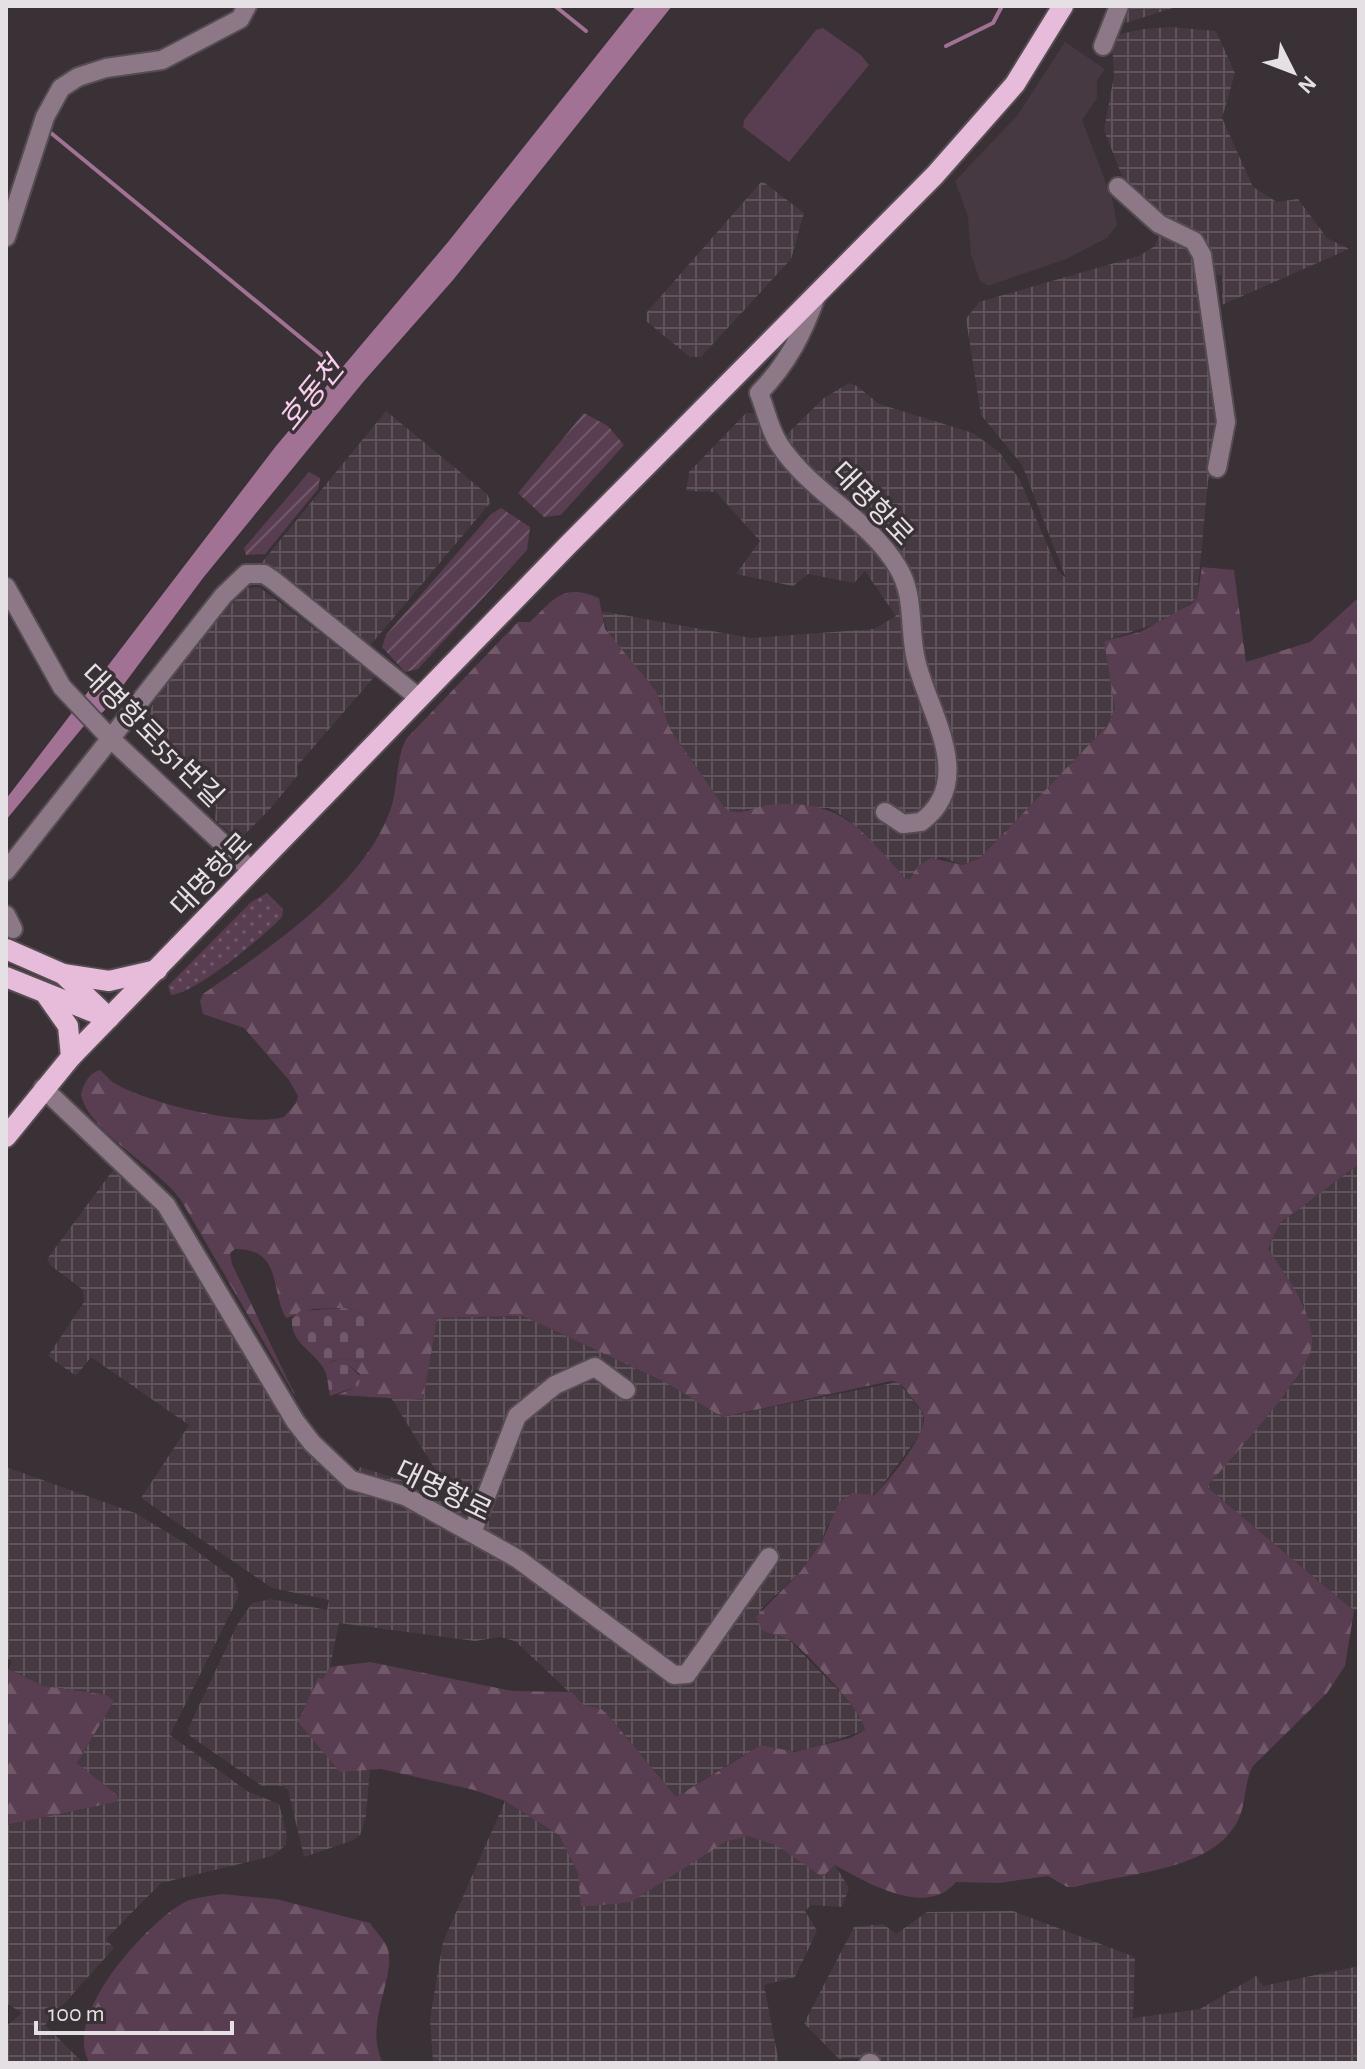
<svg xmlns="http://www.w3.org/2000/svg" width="1365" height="2069" viewBox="0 0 1365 2069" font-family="'Alegreya Sans','Noto Sans KR',sans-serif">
	<defs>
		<pattern id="industrial-grid" width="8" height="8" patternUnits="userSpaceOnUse" patternTransform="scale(2)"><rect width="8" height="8" fill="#463942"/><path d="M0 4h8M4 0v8" fill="none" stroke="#61555d"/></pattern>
		<pattern id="grass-dots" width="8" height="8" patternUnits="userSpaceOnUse" patternTransform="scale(2)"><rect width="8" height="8" fill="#593d51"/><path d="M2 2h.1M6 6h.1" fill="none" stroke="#71596a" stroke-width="1.8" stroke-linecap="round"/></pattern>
		<pattern id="forest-firs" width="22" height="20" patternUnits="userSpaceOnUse" patternTransform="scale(2)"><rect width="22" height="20" fill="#593d51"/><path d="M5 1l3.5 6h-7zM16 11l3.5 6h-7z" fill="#71596a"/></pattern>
		<pattern id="cemetery-stones" width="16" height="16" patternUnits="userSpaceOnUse" patternTransform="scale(2)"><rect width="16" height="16" fill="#593d51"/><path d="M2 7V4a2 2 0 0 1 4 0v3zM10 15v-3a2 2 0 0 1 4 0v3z" fill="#71596a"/></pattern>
		<pattern id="garden-furrows" width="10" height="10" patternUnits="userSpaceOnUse" patternTransform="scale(2)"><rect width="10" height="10" fill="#593d51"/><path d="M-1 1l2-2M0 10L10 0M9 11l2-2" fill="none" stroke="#71596a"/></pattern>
	</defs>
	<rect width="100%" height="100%" fill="#393136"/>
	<polygon fill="#463942" points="1065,42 1105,69 1097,81 1097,98 1082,120 1113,201 1117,225 1107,238 1066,259 988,286 980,281 971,255 968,217 955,181 1017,116"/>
	<g fill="url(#industrial-grid)">
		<polygon points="1127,6 1179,6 1126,23 1122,19"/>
		<polygon points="1171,27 1216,31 1235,73 1222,118 1253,187 1277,202 1298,199 1327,238 1349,249 1222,305 1222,275 1214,275 1206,241 1190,228 1165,221 1126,186 1104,130 1114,76 1112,40 1115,35 1144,29"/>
		<polygon points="762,181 804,213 791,259 701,357 690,357 646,321 647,312"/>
		<polygon points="1159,235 1188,245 1193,251 1218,420 1217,437 1208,481 1197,598 1164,621 1104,641 1115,709 1107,726 980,858 963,865 941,857 917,867 910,879 905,879 849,820 829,808 748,809 732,813 726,810 670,729 656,691 609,635 601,611 751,638 874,629 896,616 865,571 854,583 808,574 793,586 736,574 760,541 716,492 686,491 689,472 746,413 758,413 783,438 824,398 849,383 857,386 879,404 973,433 999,452 1020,480 1058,571 1066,578 1022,465 981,415 966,319 979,302 1139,256 1155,246"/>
		<polygon points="386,411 487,494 491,502 368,648 259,566"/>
		<polygon points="259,587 376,675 297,766 298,775 270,809 238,841 215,820 216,807 213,801 175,768 140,730 156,698 219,617 247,588"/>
		<polygon points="1359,1164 1359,1609 1354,1611 1207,1487 1294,1382 1304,1305 1268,1249 1280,1223"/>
		<polygon points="116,1166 147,1193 347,1487 353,1490 360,1467 401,1480 456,1510 457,1505 390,1396 423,1400 436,1318 523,1316 667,1383 722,1417 898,1382 923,1413 924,1425 918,1437 879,1490 827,1525 821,1543 801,1571 760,1610 843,1695 863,1720 867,1726 865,1730 807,1750 745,1754 676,1797 607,1714 600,1708 583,1705 515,1641 500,1637 475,1641 339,1623 330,1667 323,1680 318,1677 298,1722 340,1771 370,1769 366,1816 360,1835 354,1840 304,1857 288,1790 283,1786 262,1786 190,1736 188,1729 237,1625 252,1603 271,1599 327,1610 329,1600 272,1588 141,1498 189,1425 91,1357 76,1376 48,1356 84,1302 83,1290 50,1265 47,1259"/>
		<polygon points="6,1467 135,1513 190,1546 234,1579 239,1595 236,1602 170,1735 247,1791 279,1804 287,1836 286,1845 272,1856 161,1883 106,1939 114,1948 45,2025 83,2063 6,2063 6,2026 22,2013 6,2003 6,1825 116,1802 118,1797 77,1763 114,1701 107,1695 44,1686 9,1669 12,1661 6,1658"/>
		<polygon points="505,1801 559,1835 578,1873 695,1860 725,1842 748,1836 778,1845 822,1877 835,1865 849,1888 842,1907 811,1905 805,1911 817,1931 795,1977 764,1985 779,2063 433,2063 430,2018 443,1942"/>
		<polygon points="1013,1911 1135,1957 1133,2018 1200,2009 1256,1976 1263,1986 1359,1966 1359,2063 898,2063 868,2057 839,2059 804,2023 854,1927 883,1924 896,1934 927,1912"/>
	</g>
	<path fill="url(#grass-dots)" d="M267,893L283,909L282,917C264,936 195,994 171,995L168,986L251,902Z"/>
	<g fill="url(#forest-firs)">
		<path d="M1202,567L1234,570L1246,662L1310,642L1359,597V1164L1280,1223L1268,1249C1287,1278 1312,1308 1312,1343C1312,1372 1228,1461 1207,1487L1354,1611L1345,1666L1327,1693L1253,1766C1243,1784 1247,1806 1236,1824C1208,1872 1125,1873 1075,1887H1067L1048,1876L999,1883L956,1882C927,1918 867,1883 835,1865L822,1877L778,1846L748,1836L725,1842L631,1902L581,1907L578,1873L559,1835L505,1801L474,1790L381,1769L340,1772L298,1722L318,1677L323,1679L330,1667L370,1662L513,1691L572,1692L583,1705L600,1708L607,1714L676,1797L761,1745L795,1752L850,1738L865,1730C868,1718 805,1650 791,1641C783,1635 771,1635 762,1630L756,1617L801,1571L821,1543L840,1501L853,1493L874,1495C887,1484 927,1434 924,1417C922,1409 915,1402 910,1396C905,1388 901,1382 891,1381L722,1417L667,1383L523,1316L437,1318L423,1400L337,1395L351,1389L360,1374L350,1366L328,1363L343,1358L362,1362C376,1347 371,1329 361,1313L345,1308L313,1309L286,1318C270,1290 283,1249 235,1249L230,1253L232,1264L297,1399L181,1200C158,1167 87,1131 81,1094C84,1083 89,1073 100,1070C105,1074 108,1079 114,1083C147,1103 247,1128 284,1117L296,1103L298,1096L289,1080L244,1028L203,1014L200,1001L203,994C266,950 359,889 388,816C399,792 394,763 406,739L518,622H530C555,598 563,583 599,598L605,629L656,691L670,729L726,810C739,816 756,807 769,805C843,798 861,830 906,879H910L917,867L931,858L963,865L980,858L1107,726L1115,709L1104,641L1140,632L1191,604L1197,598Z"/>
		<polygon points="6,1668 44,1686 107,1695 114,1701 77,1763 118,1796 116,1802 6,1825"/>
		<path d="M222,1894L276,1899L370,1923C375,1931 386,1941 388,1950C396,1977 363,2026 383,2063H90C60,2018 147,1922 185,1902C195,1897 211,1896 222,1894Z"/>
	</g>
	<path fill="url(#cemetery-stones)" d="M345,1308L361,1313C371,1328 377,1349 362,1362L343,1358L329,1362L350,1366L361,1377L358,1386L330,1396C328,1387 328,1376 324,1369C313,1350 290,1343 292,1319L300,1311Z"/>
	<g fill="url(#garden-furrows)">
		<polygon points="584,413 608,426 624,445 561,515 544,517 518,493"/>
		<polygon points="309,472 320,478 318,489 265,554 246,555 244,548"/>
		<polygon points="501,508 530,527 527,550 418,669 405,672 382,647 386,635 491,514"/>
	</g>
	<polygon fill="#593d51" points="823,28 861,55 869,65 789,162 743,127 744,120 816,30"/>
	<polygon fill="#a17293" points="636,6 672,6 453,280 364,381 203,578 104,711 83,727 6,820 6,799 276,446 448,242"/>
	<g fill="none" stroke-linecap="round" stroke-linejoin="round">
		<g stroke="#a17293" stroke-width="4">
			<polyline points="555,6 586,31"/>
			<polyline points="946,46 993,23 1002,6"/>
			<polyline points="51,133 323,356"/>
			<polyline points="334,365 344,373"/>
		</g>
		<defs>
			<g id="minor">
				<polyline points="1103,46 1119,6"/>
				<polyline points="1118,187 1159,224 1194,241 1202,255 1226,422 1217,468"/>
				<polyline points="6,237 45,117 61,88 78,77 106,68 162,60 240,19 247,6"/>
				<path d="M817,294C803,333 788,363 759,393C766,410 769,429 779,444C810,492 867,517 897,566C916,596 908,627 916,660C927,710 978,780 921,822L903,824L885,812"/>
				<polyline points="6,587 62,687 111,739 252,871"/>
				<polyline points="6,871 223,596 246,574 264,574 273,580 419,698"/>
				<polyline points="6,915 13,929"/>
				<polyline points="43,1088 166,1205 295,1421 312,1443 351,1480 405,1496 518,1559 674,1675 687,1674 769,1557"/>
				<polyline points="472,1533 517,1416 555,1385 595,1367 626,1390"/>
				<polyline points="869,2063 871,2063"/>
			</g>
			<g id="major">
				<polyline points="6,949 63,974 109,1018"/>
				<polyline points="63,974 109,981 157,970"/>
				<polyline points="6,977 98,1014"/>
				<polyline points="47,996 68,1026 71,1057"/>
				<polyline points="6,1137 71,1057 567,546 935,175 1015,84 1063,6"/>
			</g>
		</defs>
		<use href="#minor" stroke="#554d52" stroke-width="22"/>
		<use href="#major" stroke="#554d52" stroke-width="24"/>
		<use href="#minor" stroke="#8d7887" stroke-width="18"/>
		<use href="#major" stroke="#e7bbda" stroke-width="20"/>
	</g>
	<g text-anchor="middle" stroke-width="7" stroke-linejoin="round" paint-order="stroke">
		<g font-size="28" fill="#e5e0e3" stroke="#393136">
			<text transform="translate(873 503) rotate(46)" y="10">대명항로</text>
			<text transform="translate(153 735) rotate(45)" y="10">대명항로551번길</text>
			<text transform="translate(211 874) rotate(-46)" y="10">대명항로</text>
			<text transform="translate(444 1490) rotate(26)" y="10">대명항로</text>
		</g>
		<g font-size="30" font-style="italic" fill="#faceed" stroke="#393136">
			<text transform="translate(311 394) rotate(-51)" y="10">호동천</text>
		</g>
	</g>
	<rect width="1365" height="2069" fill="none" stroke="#e5e0e3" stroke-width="16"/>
	<g transform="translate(1293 72) rotate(132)" stroke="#393136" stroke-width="6" paint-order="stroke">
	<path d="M0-6L14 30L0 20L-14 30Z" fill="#e5e0e3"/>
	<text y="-12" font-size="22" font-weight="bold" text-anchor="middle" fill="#e5e0e3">N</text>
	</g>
	<path d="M36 2021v12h196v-12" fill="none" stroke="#e5e0e3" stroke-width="4"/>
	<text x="48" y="2021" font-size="24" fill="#e5e0e3" stroke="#393136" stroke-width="6" paint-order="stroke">100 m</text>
</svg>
